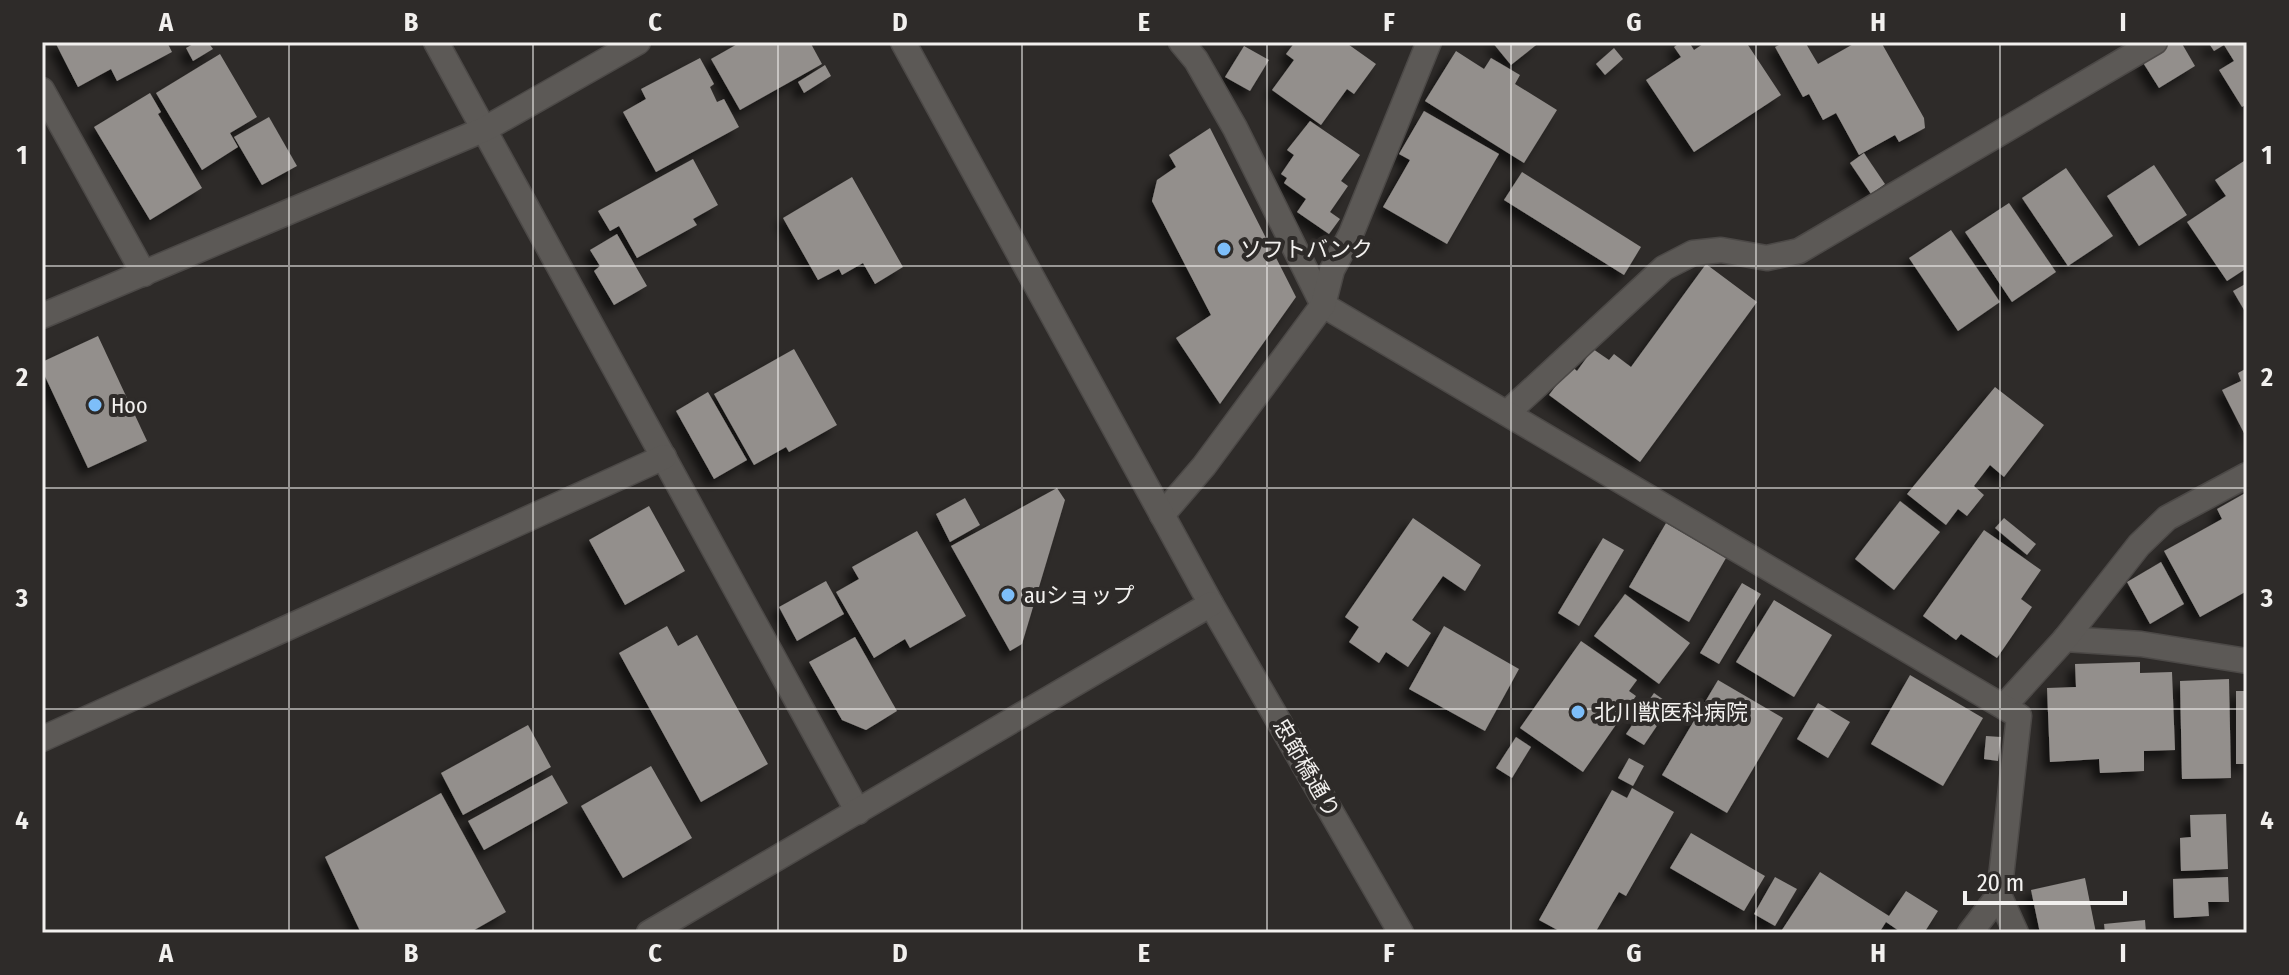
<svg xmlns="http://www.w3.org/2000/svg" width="2289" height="975" viewBox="0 0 2289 975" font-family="'Fira Sans Condensed','Noto Sans JP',sans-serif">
	<defs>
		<filter id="shadow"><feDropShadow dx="-7" dy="7" stdDeviation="4" flood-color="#0009"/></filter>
	</defs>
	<rect width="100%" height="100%" fill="#2e2b29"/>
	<g fill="#938f8c" filter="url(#shadow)">
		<polygon points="55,42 167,42 172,52 117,81 111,69 78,87"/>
		<polygon points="197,42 208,42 213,49 193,61 186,48"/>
		<polygon points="741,42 810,42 822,64 740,110 711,59"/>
		<polygon points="1295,42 1345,42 1376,64 1354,94 1347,89 1321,125 1272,90 1294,60 1286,54"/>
		<polygon points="1492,42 1540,42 1511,65"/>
		<polygon points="1681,42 1689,42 1694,50 1706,42 1746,42 1781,95 1694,152 1646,80 1681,57 1674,47"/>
		<polygon points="1785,42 1805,42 1818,64 1857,42 1881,42 1924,118 1925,128 1899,142 1895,135 1859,155 1836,113 1823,120 1809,94 1803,97 1775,47"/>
		<polygon points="2173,42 2181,42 2195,66 2159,88 2142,61"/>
		<polygon points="2208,42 2247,42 2247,104 2242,107 2219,70 2234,61 2224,45 2214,51"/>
		<polygon points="1244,46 1269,60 1250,91 1225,77"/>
		<polygon points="1614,48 1623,59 1605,75 1596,64"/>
		<polygon points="1456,51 1484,69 1491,58 1520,75 1515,84 1557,110 1524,163 1425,101"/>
		<polygon points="220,54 257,117 230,133 238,147 202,170 156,93"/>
		<polygon points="700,58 714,84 710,87 717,102 724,99 739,127 656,172 623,112 646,99 641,89"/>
		<polygon points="825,65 831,76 804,93 798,82"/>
		<polygon points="150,93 161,112 158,114 202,188 150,220 94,127"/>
		<polygon points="1424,111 1499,154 1447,244 1383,207 1410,160 1399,154"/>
		<polygon points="269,117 297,166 262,185 234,137"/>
		<polygon points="1310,121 1360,155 1341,181 1348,186 1330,212 1340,219 1329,234 1297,212 1306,199 1284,183 1287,178 1281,174 1294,155 1287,150"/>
		<polygon points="1210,128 1296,297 1220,404 1176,338 1211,315 1152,201 1157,180 1176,167 1169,155"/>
		<polygon points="1864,153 1885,184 1871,194 1850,163"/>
		<polygon points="693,159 718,205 693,219 697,225 637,258 619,226 610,231 598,211"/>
		<polygon points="2247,159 2247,268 2227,281 2187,222 2226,196 2215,180"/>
		<polygon points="2154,165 2187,215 2139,246 2107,196"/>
		<polygon points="2066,168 2113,236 2068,266 2022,198"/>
		<polygon points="1522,172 1641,247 1624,275 1504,200"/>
		<polygon points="852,177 903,267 875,284 863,263 842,275 839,269 818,280 783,218"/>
		<polygon points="2009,203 2056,272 2012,302 1965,232"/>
		<polygon points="1951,230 2000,302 1958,331 1909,258"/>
		<polygon points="617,234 647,286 614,305 594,271 600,266 590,250"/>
		<polygon points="1706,264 1757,302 1640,462 1549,395 1571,366 1577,371 1593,349 1609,360 1614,354 1631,367"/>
		<polygon points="2247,283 2247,315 2233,291"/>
		<polygon points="98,336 147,441 88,468 42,370 42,362"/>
		<polygon points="794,349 837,425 789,452 786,447 754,465 714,394"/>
		<polygon points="2247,368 2247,439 2222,390 2241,381 2238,373"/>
		<polygon points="1995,387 2044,425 2004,477 1990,465 1974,486 1984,495 1967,516 1958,509 1946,525 1907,494"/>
		<polygon points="708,392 747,460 714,479 676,411"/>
		<polygon points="1057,488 1065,500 1022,644 1010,651 951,546"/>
		<polygon points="2247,492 2247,591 2200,617 2164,551 2222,519 2217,509"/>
		<polygon points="965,498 980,525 950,542 936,514"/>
		<polygon points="1900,501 1940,532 1894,590 1855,559"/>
		<polygon points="649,506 685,571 625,605 589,540"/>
		<polygon points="1413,518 1481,565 1465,591 1443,576 1412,620 1431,633 1408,667 1386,652 1379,663 1349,642 1359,627 1345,617"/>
		<polygon points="2004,518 2036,544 2027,555 1995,528"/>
		<polygon points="1666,523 1726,558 1689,622 1629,587"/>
		<polygon points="1984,530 2041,570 2021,599 2032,607 1997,658 1961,634 1956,640 1923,616"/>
		<polygon points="917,531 966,616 910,648 905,639 874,658 836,592 859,579 852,567"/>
		<polygon points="1603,538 1624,550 1579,626 1558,613"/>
		<polygon points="2161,562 2184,604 2150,624 2127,582"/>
		<polygon points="826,581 844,614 797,641 779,607"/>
		<polygon points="1742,583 1761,594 1719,664 1700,653"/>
		<polygon points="1625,594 1690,643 1659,684 1594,636"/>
		<polygon points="1774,600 1832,635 1794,697 1736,662"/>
		<polygon points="667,626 678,646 697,635 768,764 701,802 619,653"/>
		<polygon points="1444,626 1519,669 1485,731 1409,689"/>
		<polygon points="855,637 897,711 866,730 842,720 809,662"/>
		<polygon points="1581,641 1637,680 1629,691 1636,696 1583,772 1520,728"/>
		<polygon points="2140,662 2140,673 2172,672 2175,750 2144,751 2144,771 2100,773 2099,759 2050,762 2047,688 2076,687 2075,664"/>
		<polygon points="1910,675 1983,718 1943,786 1871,744"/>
		<polygon points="2229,679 2231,778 2182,779 2180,681"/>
		<polygon points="1718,680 1783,718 1727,813 1662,775"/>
		<rect x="2236" y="691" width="11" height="73"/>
		<polygon points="1654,693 1671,705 1644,745 1626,734"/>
		<polygon points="1818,703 1850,722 1828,758 1797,739"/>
		<polygon points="528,725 551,767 463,815 441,773"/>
		<polygon points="1986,736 2001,737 1998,761 1984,759"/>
		<polygon points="1516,737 1531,747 1512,778 1496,768"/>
		<polygon points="1629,758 1644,766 1633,786 1618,778"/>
		<polygon points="651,766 692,838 623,878 581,806"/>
		<polygon points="552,775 568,803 484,850 468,821"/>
		<polygon points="1632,788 1674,812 1626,896 1619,892 1595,933 1563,933 1539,920 1612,790 1627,798"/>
		<polygon points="441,793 506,912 469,933 361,933 325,857"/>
		<polygon points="2226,814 2228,869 2181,871 2180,838 2191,837 2190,815"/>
		<polygon points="1691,833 1765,876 1744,911 1670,868"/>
		<polygon points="1820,872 1889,916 1906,891 1938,911 1924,933 1902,933 1886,922 1879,933 1780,933"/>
		<polygon points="1775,877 1797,889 1775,926 1754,914"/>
		<polygon points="2228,877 2229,902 2208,902 2209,916 2174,918 2173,879"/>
		<polygon points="2085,878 2096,933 2040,933 2031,890"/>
		<polygon points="2145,920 2146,933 2105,933 2104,924"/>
	</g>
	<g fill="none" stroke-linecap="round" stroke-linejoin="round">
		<defs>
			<g id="service">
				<polyline points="1507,413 1664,268 1693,253 1721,250 1767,258 1799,251 2155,42"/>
				<polyline points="2065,639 2141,644 2247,661"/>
				<polyline points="2005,705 2065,639 2139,545 2167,518 2247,475"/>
				<polyline points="1999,895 2016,933"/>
			</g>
			<g id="minor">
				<polyline points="436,42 858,812"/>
				<polyline points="1181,42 1196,60 1235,128 1323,305 2019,716 1999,895 1970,933"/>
				<polyline points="42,90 144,274"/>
				<polyline points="42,316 485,129 638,42"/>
				<polyline points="1162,515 1204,466 1323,305 1332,270 1351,234 1429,42"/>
				<polyline points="42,739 664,457"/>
			</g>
			<g id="tertiary">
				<polyline points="903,42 1211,604 1401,933"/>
				<polyline points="649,933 1211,604"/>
			</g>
		</defs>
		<use href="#service" stroke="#4c4947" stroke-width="27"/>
		<use href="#minor" stroke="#4c4947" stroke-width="27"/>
		<use href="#tertiary" stroke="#4c4947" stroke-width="27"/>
		<use href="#service" stroke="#5c5956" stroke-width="24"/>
		<use href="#minor" stroke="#5c5956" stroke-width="24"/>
		<use href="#tertiary" stroke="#5c5956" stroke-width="24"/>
	</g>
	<path fill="none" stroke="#f2f0ee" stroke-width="2" stroke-opacity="0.55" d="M289,42V933M533,42V933M778,42V933M1022,42V933M1267,42V933M1511,42V933M1756,42V933M2000,42V933M42,266H2247M42,488H2247M42,709H2247"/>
	<g fill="#7dbef9" stroke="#2e2b29" stroke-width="3">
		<circle cx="1224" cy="249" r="8"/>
		<circle cx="95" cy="405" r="8"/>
		<circle cx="1008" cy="595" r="8"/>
		<circle cx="1578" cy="712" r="8"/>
	</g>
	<g text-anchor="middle" stroke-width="8" stroke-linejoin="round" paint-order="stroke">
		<g font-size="22" fill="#f2f0ee" stroke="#2e2b29" text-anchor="start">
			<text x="1240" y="257">ソフトバンク</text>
			<text x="111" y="413">Hoo</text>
			<text x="1024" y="603">auショップ</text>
			<text x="1594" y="720">北川獣医科病院</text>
		</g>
		<g font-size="22" fill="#f2f0ee" stroke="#2e2b29">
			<text transform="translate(1307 768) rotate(60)" y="8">忠節橋通り</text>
		</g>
	</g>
	<rect width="2289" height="975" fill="none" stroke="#2e2b29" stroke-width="88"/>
	<path d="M1965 891v12h160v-12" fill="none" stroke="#f2f0ee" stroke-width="4"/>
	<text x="1977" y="891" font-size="24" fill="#f2f0ee" stroke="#2e2b29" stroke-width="6" paint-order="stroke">20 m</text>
	<rect x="44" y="44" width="2201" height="887" fill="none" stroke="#f2f0ee" stroke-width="3"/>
	<g font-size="26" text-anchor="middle" font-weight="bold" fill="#f2f0ee">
		<text x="166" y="31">A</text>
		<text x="411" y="31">B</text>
		<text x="655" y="31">C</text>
		<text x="900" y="31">D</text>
		<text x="1144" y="31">E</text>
		<text x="1389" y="31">F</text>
		<text x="1634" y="31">G</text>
		<text x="1878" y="31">H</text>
		<text x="2123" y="31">I</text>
		<text x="22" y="164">1</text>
		<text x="2267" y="164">1</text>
		<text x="22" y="386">2</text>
		<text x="2267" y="386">2</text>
		<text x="22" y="607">3</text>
		<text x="2267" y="607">3</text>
		<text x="22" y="829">4</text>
		<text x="2267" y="829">4</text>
		<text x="166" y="962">A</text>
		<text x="411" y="962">B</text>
		<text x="655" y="962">C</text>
		<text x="900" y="962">D</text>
		<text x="1144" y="962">E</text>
		<text x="1389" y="962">F</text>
		<text x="1634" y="962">G</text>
		<text x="1878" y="962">H</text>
		<text x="2123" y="962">I</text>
	</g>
</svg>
